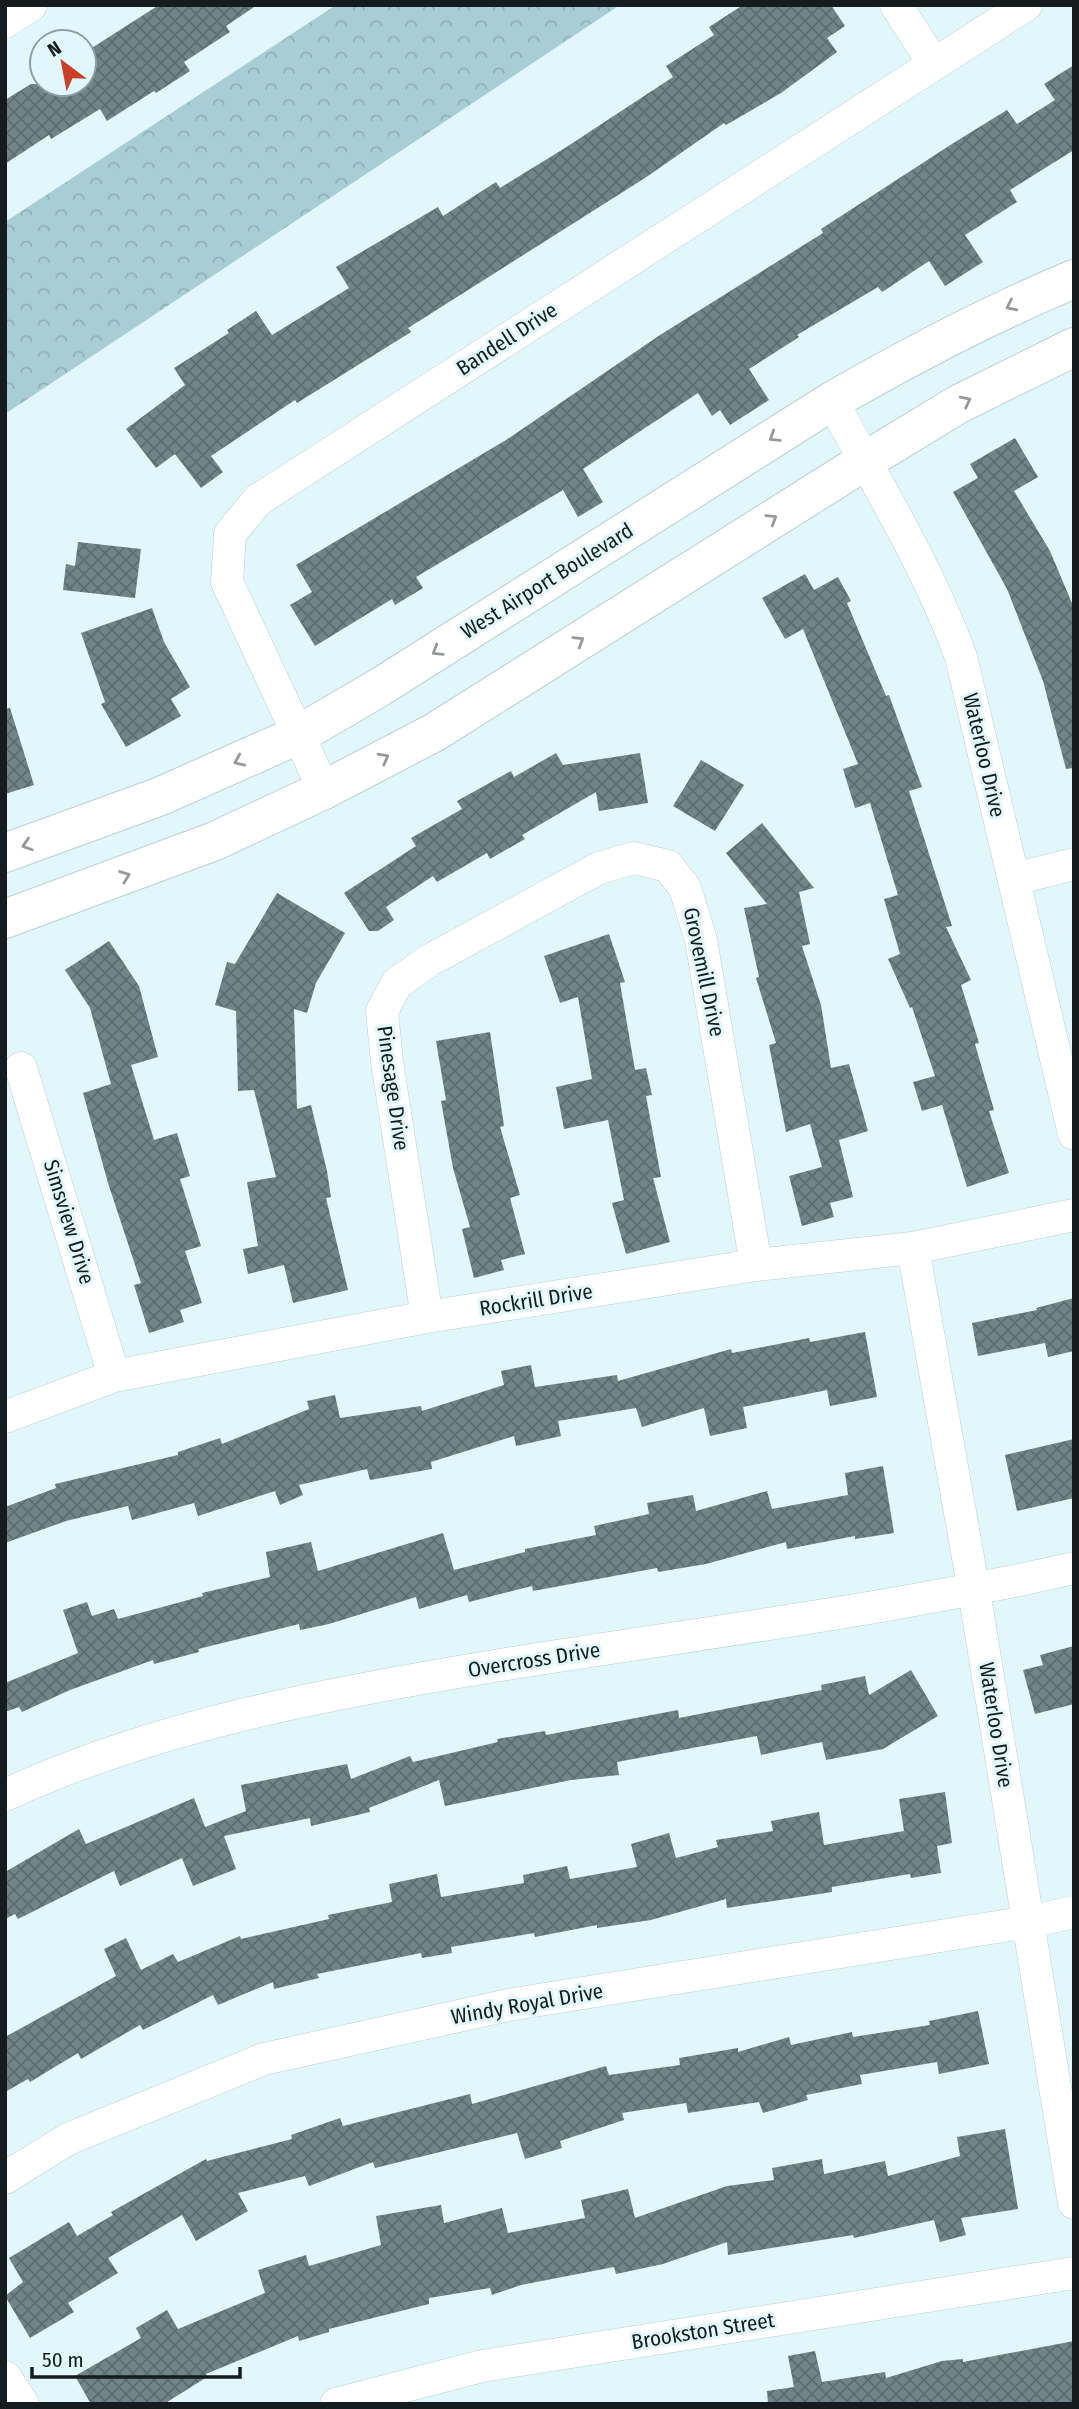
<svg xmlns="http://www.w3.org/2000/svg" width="1079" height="2409" font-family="'Fira Sans Condensed',sans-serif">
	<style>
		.forest { fill: url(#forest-crowns) }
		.building { fill: url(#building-cross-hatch) }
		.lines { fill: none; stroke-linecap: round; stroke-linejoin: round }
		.minor-casing { stroke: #bacfd4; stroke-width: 33 }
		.major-casing { stroke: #bacfd4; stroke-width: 40 }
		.minor { stroke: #fff; stroke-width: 32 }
		.major { stroke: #fff; stroke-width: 38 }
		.oneway { stroke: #959999 }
		.labels { text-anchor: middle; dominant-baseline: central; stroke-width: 6; stroke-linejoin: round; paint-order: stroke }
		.street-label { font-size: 21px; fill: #141c1d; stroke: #e1f7fc }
	</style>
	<defs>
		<pattern id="forest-crowns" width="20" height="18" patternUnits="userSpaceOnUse" patternTransform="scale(1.75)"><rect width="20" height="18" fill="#a9cdd5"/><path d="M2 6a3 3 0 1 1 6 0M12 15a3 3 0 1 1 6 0" fill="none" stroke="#91afb6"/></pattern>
		<pattern id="building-cross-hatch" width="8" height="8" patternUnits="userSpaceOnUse" patternTransform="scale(1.75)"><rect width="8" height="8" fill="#718589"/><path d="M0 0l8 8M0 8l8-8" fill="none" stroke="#5c6c6f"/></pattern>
	</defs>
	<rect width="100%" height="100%" fill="#e1f7fc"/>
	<path class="forest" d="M336,5h284l-615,409v-192z"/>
	<path class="building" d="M159,5h98l-31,21 4,6 -46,30 6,9 -34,22 -2,-2 -47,30 -7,-12 -49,30 -2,-4 -44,29v-64l26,-16h53v-31z
		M743,5h88l14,21 -18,12 10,14 -56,41 -55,32 -2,-2 -79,55 -237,150 3,4 -114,71 -2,-3 -84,56 12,16 -22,16 -26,-34 -19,14 -30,-39 59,-44 -11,-17 55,-35 -2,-3 29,-19 16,24 77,-47 -13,-21 102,-60 5,9 53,-34 4,6 65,-40 108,-71 -7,-11 48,-31 -5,-8z
		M1074,65v85l-64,40 7,12 -52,33 18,27 -38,24 -16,-25 -47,31 -4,-5 -81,48 2,2 -50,32 20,31 -39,25 -10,-15 -8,6 -14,-23 -115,76 20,33 -25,15 -15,-27 -147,87 7,11 -28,17 -3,-6 -77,47 -25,-41 22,-13 -16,-27 210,-125 154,-105 163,-102 -2,-4 134,-87 52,-32 10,14 38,-24 -11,-16z
		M1015,438l23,39 -24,14 36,60 24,57v160l-8,1 -23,-88 -36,-92 -54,-97 25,-14 -8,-14z
		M78,542l63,7 -6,49 -72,-8 3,-26 9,2z
		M805,574l9,16 24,-13 13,24 -4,2 39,93 3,-1 33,92 -13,4 43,135 -6,1 25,53 -10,5 18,58 -4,1 19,66 -5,1 20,62 -42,14 -25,-82 -20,6 -9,-29 22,-6 -23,-69 -2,1 -22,-49 12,-5 -16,-55 14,-4 -28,-92 -15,5 -12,-39 15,-5 -55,-135 -18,10 -23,-41z
		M152,608l12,34 26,45 -19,12 10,17 -55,31 -25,-43 4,-2 -24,-69z
		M10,708l24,77 -29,9v-85z
		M556,753l7,12 77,-12 8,50 -49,8 -3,-19 -74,43 3,4 -35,20 -3,-6 -50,29 -4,-6 -47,31 8,13 -16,11h-9l-25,-38 72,-47 -5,-8 51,-29 -5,-8 54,-30 3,6z
		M701,760l43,25 -29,46 -42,-25z
		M762,823l52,65 -15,4 11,52 -8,2 19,59 10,63 18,-4 19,67 -29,9 14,57 -23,6 4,14 -32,9 -13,-50 33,-9 -12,-43 -24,8 -17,-87 7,-2 -20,-65 3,-1 -15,-69 23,-4 -41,-51z
		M277,893l68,40 -29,50 -9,30 -13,-4 3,100 14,-4 16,66 4,26 -5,1 22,92 -55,13 -9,-38 -36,9 -5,-25 15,-3 -11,-64 29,-5 -22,-87 -16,1 -2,-80 -21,-6 12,-43 8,2z
		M609,934l16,48 -5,1 15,87 11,-2 6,27 -6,1 15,81 -8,1 17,64 -44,12 -14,-51 12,-3 -16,-80 -44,9 -8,-42 36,-8 -14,-82 -18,6 -16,-47z
		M109,941l30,45 19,71 -27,8 23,75 23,-7 13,43 -10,3 21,67 -16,5 17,52 -22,7 4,12 -35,11 -15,-48 7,-2 -33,-100 -25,-90 28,-9 -21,-76 -25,-38z
		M490,1032l14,94 -4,1 20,68 -10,3 15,56 -24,6 3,10 -30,8 -12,-49 8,-2 -17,-59 -12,-67 5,-1 -10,-59z
		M1074,1298v53l-26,6 -3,-14 -67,13 -6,-33 65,-13 -1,-2z
		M865,1332l12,65 -47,9 -3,-16 -84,17 4,21 -37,8 -6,-28 -62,19 -6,-19 -78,13 3,15 -45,10 -2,-10 -83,26 1,7 -62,11 -3,-11 -68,16 4,10 -23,10 -5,-14 -77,25 -4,-13 -62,17 -4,-14 -62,15 -61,22v-36l51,-19 -1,-4 123,-29v-3l42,-14 2,6 87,-35 -2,-8 28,-6 5,23 81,-12 1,5 82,-26 -3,-14 30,-6 4,22 82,-12 1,6 113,-32 1,4 77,-15 1,4z
		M1074,1439v59l-57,13 -12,-56z
		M883,1466l11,67 -39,6v-3l-68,13 -1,-7 -80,22 -48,8 -1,-4 -124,23 -1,-5 -63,16 -2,-7 -48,14 -3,-12 -87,27 -29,6 -1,-6 -101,25 1,3 -45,12 -1,-4 -83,30 -48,22 -3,-5 -14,5v-29l73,-30 -15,-43 24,-8 5,14 22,-7 4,10 85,-23 -1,-3 68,-16 -4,-25 45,-10 7,29 125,-38 11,37 71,-18v-3l71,-14 -2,-9 55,-12 -2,-11 46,-8 3,16 71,-20 5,18 76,-14 -3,-22z
		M1074,1646v58l-39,10 -12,-44 20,-5 -3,-10z
		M911,1670l27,46 -55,33 -57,11 -4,-18 -61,13 -4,-19 -140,26 2,13 -48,5 -126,26 -6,-26 -70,28 1,4 -59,14 -1,-8 -86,18 12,33 -43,17 -11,-28 -62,28 -6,-15 -96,48 -3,-5 -10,5v-47l74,-43 7,15 108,-46 11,29 41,-16 -5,-26 106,-21 4,15 59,-23 3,6 85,-20 -1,-3 48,-8 1,4 132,-25 1,8 143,-28 -1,-5 44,-9 4,19z
		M945,1792l7,51 -15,3 4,27 -30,5 -1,-4 -78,13v5l-105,16 -1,-9 -75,21 -54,8v-3l-62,12 -1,-4 -83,14 1,6 -30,5 -1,-5 -104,21 2,4 -45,11 -1,-7 -55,23 -5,-10 -70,35 -3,-5 -59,34 -3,-6 -48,29 -2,-3 -23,13v-55l111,-61 -12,-27 22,-11 15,32 32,-16 5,8 62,-26 1,3 88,-20 -1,-4 64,-13 -3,-18 48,-10 4,23 83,-14 -1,-8 44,-9 3,13 67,-12 -6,-23 38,-11 7,25 42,-11 -2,-7 57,-9 -2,-10 48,-9 5,33 80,-14 -5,-32z
		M978,2011l11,53 -50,10 -2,-12 -77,13 2,9 -56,11 2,5 -45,13 -4,-11 -71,11 -2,-10 -64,10 2,7 -64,21 2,7 -37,11 -8,-26 -142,35 -2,-6 -64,24 -4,-10 -67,17 10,18 -52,30 -14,-26 -74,43 10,15 -50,30 6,9 -44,26 -25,-42 18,-14 -14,-24 60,-36 8,14 36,-21 -2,-3 95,-53 1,2 85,-22 -1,-4 49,-17 3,8 127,-32 2,10 134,-38 3,9 71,-10 -1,-7 59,-10v4l51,-15 2,8 61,-13 1,5 77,-12 -1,-4z
		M1005,2129l13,80 -57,9 5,17 -26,7 -6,-22 -80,18 -1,-3 -125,20 -1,-13 -64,22 -47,10 -2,-7 -93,18 -29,10 -2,-7 -61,10v6l-100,25v3l-30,9 -1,-5 -92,38 1,3 -43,27h-73l-16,-28 66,-38 -5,-10 31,-18 11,19 87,-36 -7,-23 48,-15 3,11 72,-21 -5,-29 65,-11 3,18 58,-15 6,25 77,-15 -4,-18 47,-11 7,29 92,-32 47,-6 -2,-12 50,-9 2,15 61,-13 3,15 72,-20 -3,-19z
		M1074,2341v63h-306l-1,-13 27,-4 -6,-31 27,-5 7,31 63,-10 1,6 56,-17 21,-2v3z"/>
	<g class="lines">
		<defs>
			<path id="minor" d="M896,5l38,59
				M5,22l26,-17
				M832,401c45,83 96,166 129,256l113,477
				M324,790l-97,-208 3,-48 28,-34 768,-495
				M1014,879l60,-15
				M21,1068l93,308
				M913,1248l61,343 100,612
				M427,1317l-40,-255 -5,-51 15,-28 33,-23 169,-92 35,-10 34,8 17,22 16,52 55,325
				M5,1417l109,-41 313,-59 329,-52 157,-17 161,-33
				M5,1795c152,-70 320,-101 483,-128 195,-32 393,-55 586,-99
				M5,2178l63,-39 196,-80 244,-54 520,-83 46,-10
				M5,2377l18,27
				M336,2404l146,-38 592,-93"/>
			<path id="major" d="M5,853l156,-57 137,-61 82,-48 452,-286c78,-45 158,-87 242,-122
				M5,919l210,-78 109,-51 111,-58 430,-271 92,-56 117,-58"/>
		</defs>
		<use href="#minor" class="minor-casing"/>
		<use href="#major" class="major-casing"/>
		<use href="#minor" class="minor"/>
		<use href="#major" class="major"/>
	</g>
	<defs><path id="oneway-chevron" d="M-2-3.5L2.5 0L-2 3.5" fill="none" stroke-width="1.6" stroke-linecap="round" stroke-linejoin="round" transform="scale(1.75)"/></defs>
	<g class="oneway">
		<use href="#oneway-chevron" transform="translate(1011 306) rotate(154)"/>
		<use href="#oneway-chevron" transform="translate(966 401) rotate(-27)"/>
		<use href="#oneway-chevron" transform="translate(774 437) rotate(148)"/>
		<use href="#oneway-chevron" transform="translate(772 519) rotate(-32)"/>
		<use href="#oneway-chevron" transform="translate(579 641) rotate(-32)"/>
		<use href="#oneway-chevron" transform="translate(437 651) rotate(148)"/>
		<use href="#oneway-chevron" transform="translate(384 758) rotate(-28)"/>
		<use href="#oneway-chevron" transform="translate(239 761) rotate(156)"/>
		<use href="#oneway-chevron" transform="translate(27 845) rotate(162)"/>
		<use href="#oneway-chevron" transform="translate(125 876) rotate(-21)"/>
	</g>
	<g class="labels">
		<g class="street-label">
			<text transform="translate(507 339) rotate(-33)">Bandell Drive</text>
			<text transform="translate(547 581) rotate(-32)">West Airport Boulevard</text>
			<text transform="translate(984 755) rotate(77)">Waterloo Drive</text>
			<text transform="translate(704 972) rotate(78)">Grovemill Drive</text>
			<text transform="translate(393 1088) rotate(82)">Pinesage Drive</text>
			<text transform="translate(69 1222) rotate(73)">Simsview Drive</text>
			<text transform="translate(536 1300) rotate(-9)">Rockrill Drive</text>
			<text transform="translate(534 1660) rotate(-9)">Overcross Drive</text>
			<text transform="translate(996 1725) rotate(81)">Waterloo Drive</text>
			<text transform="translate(527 2004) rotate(-10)">Windy Royal Drive</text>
			<text transform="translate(703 2331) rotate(-9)">Brookston Street</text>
		</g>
	</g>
	<rect width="1079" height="2409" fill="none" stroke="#141c1d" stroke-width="14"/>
	<g transform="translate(63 63) rotate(328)"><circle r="33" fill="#e1f7fc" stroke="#8f9fa3" stroke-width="2"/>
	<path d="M0-5L12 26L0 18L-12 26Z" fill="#ca3f26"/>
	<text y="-10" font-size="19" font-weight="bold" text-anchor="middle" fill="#141c1d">N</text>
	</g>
	<path d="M32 2367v10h208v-10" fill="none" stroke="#141c1d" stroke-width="3.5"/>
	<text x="42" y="2367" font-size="21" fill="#141c1d" stroke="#e1f7fc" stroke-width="5" paint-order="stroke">50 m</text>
</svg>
